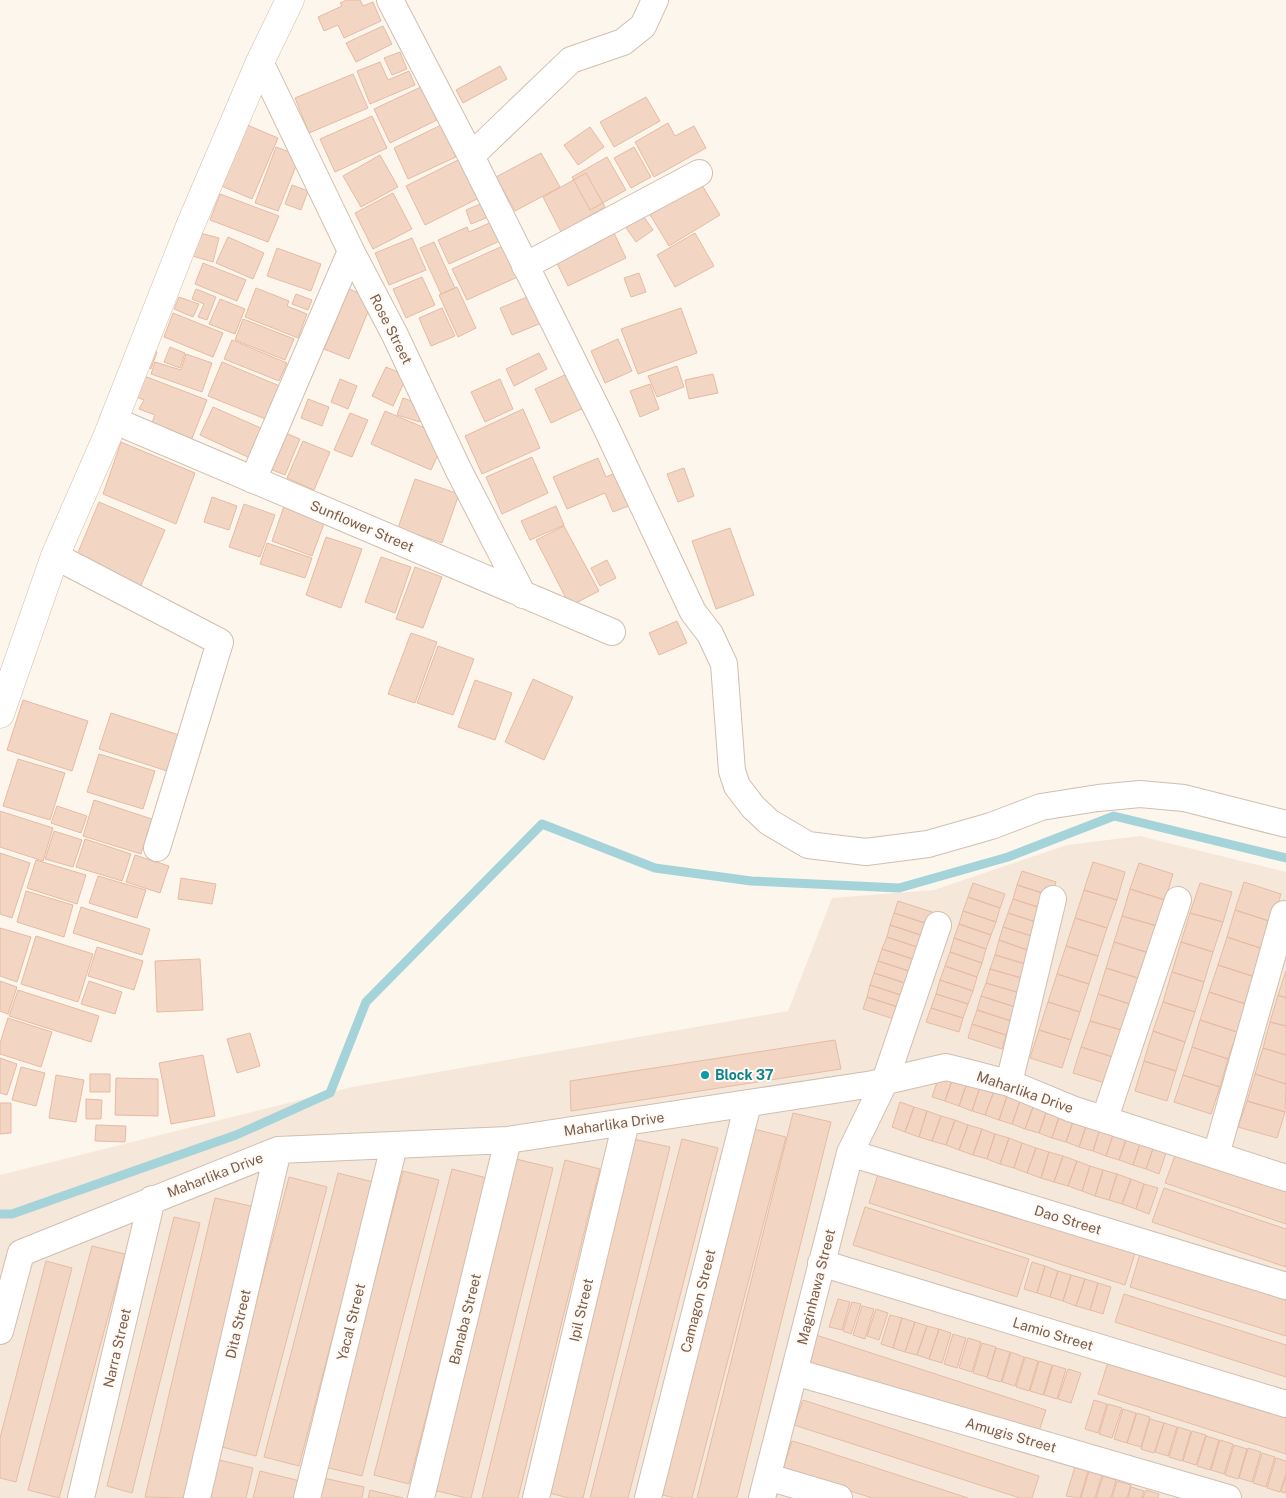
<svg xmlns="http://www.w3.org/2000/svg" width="1286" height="1498" font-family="'Public Sans',sans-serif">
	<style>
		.residential { fill: #f5e8da }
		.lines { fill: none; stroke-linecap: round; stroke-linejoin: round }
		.stream { stroke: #a5d3da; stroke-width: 9 }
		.building { fill: #f3d5c3; stroke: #e6bba3 }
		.minor-casing { stroke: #d1beb0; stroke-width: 28 }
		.tertiary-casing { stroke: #d1beb0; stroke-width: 29 }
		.minor { stroke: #fff; stroke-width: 26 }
		.tertiary { stroke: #fff; stroke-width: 28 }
		.culture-dot { fill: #0f9aa8; stroke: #fffaf3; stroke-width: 2 }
		.labels { text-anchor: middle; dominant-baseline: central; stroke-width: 4; stroke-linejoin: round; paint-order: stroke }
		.street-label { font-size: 14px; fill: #7a5c4d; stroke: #fffaf3 }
		.culture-label { font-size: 14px; font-weight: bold; fill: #0d838f; stroke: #fffaf3; text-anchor: start }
	</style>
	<rect width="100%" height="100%" fill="#fdf6ec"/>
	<path class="residential" d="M1140,836l146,36v626h-1286v-323l352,-88 436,-76 44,-113 102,-8 133,-45z"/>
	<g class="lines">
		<path class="stream" d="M0,1214h12l224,-79 94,-42 36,-91 176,-178 113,44 96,13 148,7 109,-31 106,-41 172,42"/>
	</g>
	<path class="building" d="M347,0h13l3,6 10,-4 8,19 -37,17 -6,-13 -14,6 -6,-14 24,-11 -2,-3z
		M383,26l9,18 -36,18 -10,-19z
		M400,52l7,17 -15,6 -8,-17z
		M380,62l8,18 21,-9 6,14 -45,19 -13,-33z
		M500,66l7,13 -44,24 -7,-13z
		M353,74l15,34 -59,25 -14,-35z
		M421,87l16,33 -47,23 -16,-34z
		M646,97l14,24 -46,26 -14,-25z
		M372,116l15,32 -52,24 -15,-33z
		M668,123l7,13 19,-10 12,22 -52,29 -19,-35z
		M245,124l33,14 -26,61 -33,-14z
		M441,125l15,32 -48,22 -14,-31z
		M590,127l14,20 -26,18 -14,-20z
		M276,147l24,9 -22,55 -23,-8z
		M634,147l17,30 -20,11 -17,-30z
		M541,153l19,34 -45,24 -19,-34z
		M380,155l18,32 -37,20 -18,-31z
		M607,157l19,33 -36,20 -18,-33z
		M462,158l19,39 -56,28 -19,-39z
		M586,173l19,34 -44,25 -18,-35z
		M697,177l23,38 -51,31 -23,-38z
		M292,185l16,6 -7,19 -16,-6z
		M393,193l19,36 -39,20 -18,-36z
		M220,194l59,22 -11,26 -58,-22z
		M485,202l6,14 -20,8 -5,-14z
		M637,207l16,23 -17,12 -16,-23z
		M494,221l8,19 -53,24 -11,-24 29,-13 2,5z
		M611,227l15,31 -58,28 -15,-31z
		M196,232l23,6 -6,24 -24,-7z
		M695,233l19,33 -39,21 -18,-32z
		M228,237l36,16 -11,26 -37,-16z
		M412,238l14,32 -37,15 -14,-32z
		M434,242l21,46 -14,6 -21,-46z
		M507,244l15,31 -55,25 -15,-31z
		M277,248l44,16 -10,27 -44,-15z
		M203,263l43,17 -9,21 -42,-17z
		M639,273l7,19 -15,5 -7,-19z
		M422,277l13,28 -29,13 -13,-29z
		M457,287l19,41 -18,9 -19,-42z
		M256,288l33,13 -2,5 20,8 -9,24 -53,-21z
		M196,289l20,8 -9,23 -9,-3 6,-13 -12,-5z
		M349,289l24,10 -24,60 -25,-10z
		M296,294l16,6 -4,10 -16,-6z
		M532,295l12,27 -32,13 -12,-27z
		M179,297l20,7 -6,13 -19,-8z
		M220,299l25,10 -10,25 -26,-10z
		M442,308l13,28 -24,10 -12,-28z
		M681,308l16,45 -59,21 -17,-45z
		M173,313l50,20 -10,24 -49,-20z
		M243,319l51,20 -9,21 -50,-20z
		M618,339l14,32 -27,12 -14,-32z
		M232,340l55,23 -8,18 -55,-22z
		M170,347l15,6 -5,15 -16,-6z
		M147,349l10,3 -6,17 -10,-4z
		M539,353l8,16 -33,17 -8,-17z
		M186,354l26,9 -10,29 -51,-18 4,-12 26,8z
		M222,362l65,27 -14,33 -65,-26z
		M677,366l7,21 -27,10 -9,-21z
		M386,367l21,9 -14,30 -21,-10z
		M571,372l17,34 -37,17 -16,-34z
		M139,374l68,26 -16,41 -40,-16 4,-10 -16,-6 5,-9 -13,-5z
		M713,374l5,19 -29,6 -4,-19z
		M340,379l17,7 -9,23 -17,-7z
		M500,379l13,30 -28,13 -14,-30z
		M650,384l9,25 -19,8 -10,-26z
		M403,398l23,8 -6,16 -23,-7z
		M308,399l21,8 -7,19 -21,-8z
		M213,407l50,22 -13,29 -50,-23z
		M523,409l17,39 -58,26 -17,-38z
		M385,411l61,26 -15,33 -60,-26z
		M350,413l18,7 -16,37 -18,-7z
		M281,431l19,8 -15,36 -20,-8z
		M303,441l27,11 -16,38 -27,-12z
		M121,442l74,31 -19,51 -73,-30z
		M532,457l16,36 -46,21 -16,-37z
		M598,458l8,19 13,-6 15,33 -21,8 -8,-19 -38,16 -14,-32z
		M684,468l10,28 -16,6 -11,-28z
		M415,479l44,15 -17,49 -44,-15z
		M212,497l25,9 -8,24 -25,-8z
		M99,502l66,28 -26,60 -65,-28z
		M244,504l31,11 -15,42 -31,-10z
		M284,506l41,15 -13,35 -40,-15z
		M556,506l8,19 -34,15 -9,-19z
		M564,526l35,65 -29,15 -34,-66z
		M730,528l24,67 -38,14 -24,-68z
		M326,537l36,12 -21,59 -35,-13z
		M267,543l45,15 -7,20 -45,-14z
		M381,557l30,10 -16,46 -30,-11z
		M607,560l9,18 -16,8 -9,-18z
		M415,567l27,10 -19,51 -27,-9z
		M677,621l10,22 -28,12 -10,-22z
		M411,633l26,9 -22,61 -27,-9z
		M438,646l36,13 -21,56 -36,-12z
		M533,679l40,18 -29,63 -39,-18z
		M475,680l37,13 -17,47 -37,-13z
		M23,700l65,21 -16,50 -65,-21z
		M111,713l68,22 -12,36 -68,-22z
		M99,754l56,17 -12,38 -56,-17z
		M18,759l47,14 -15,47 -47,-14z
		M94,800l58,19 -11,35 -58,-18z
		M57,806l30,10 -6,17 -30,-10z
		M0,811l53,17 -10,33 -43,-14z
		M54,831l28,9 -9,27 -28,-8z
		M85,839l46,15 -9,27 -46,-14z
		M0,853l30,10 -18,55 -12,-4z
		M135,855l34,11 -9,27 -34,-11z
		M36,860l50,15 -9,29 -50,-16z
		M1093,862l32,10 -8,28 -33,-10z
		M1139,863l34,11 -8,26 -35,-11z
		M1022,871l34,11 -4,14 -35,-11z
		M98,876l48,14 -9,28 -48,-15z
		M181,878l35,6 -4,20 -34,-5z
		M1244,882l37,12 -9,28 -37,-12z
		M973,883l32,11 -5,14 -32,-11z
		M1200,883l32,9 -9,30 -33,-9z
		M1017,885l35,11 -5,14 -34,-11z
		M1130,889l35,11 -8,26 -35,-10z
		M1084,890l33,10 -10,28 -32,-10z
		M26,891l47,14 -9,32 -47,-15z
		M968,897l32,11 -4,14 -33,-11z
		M1013,899l34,11 -5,14 -34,-11z
		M898,901l37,12 -4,12 -37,-12z
		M81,907l69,22 -8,26 -69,-22z
		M1235,910l37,12 -9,27 -36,-12z
		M963,911l33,11 -5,13 -32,-11z
		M894,913l37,12 -4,12 -37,-12z
		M1008,913l34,11 -4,14 -35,-11z
		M1190,913l33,9 -10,30 -32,-10z
		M1122,916l35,10 -8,27 -35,-11z
		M1075,918l32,10 -9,28 -32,-10z
		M959,924l32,11 -5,14 -32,-11z
		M890,925l37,12 -4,12 -36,-12z
		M1003,927l35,11 -5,14 -34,-12z
		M0,928l31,9 -14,45 -17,-6z
		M36,936l57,18 -15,48 -57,-18z
		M887,937l36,12 -4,12 -37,-12z
		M1227,937l36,12 -8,28 -37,-12z
		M954,938l32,11 -4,14 -32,-11z
		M999,940l34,12 -4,13 -34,-10z
		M1114,942l35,11 -8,26 -35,-11z
		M1181,942l32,10 -9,30 -32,-10z
		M1066,946l32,10 -9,28 -32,-10z
		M97,947l46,14 -9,29 -46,-14z
		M882,949l37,12 -4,12 -37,-12z
		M950,952l32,11 -5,14 -32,-11z
		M995,955l34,10 -4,14 -35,-10z
		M200,959l3,51 -46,2 -2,-51z
		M878,961l37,12 -4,12 -37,-12z
		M1218,965l37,12 -9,27 -37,-12z
		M945,966l32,11 -4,14 -33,-11z
		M1106,968l35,11 -8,26 -35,-11z
		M990,969l35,10 -5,14 -34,-10z
		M1286,971v27l-8,-3z
		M1172,972l32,10 -9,30 -32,-10z
		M874,973l37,12 -4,12 -37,-12z
		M1057,974l32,10 -9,28 -32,-10z
		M940,980l33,11 -5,13 -32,-10z
		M0,981l17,6 -9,27 -8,-3z
		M89,981l33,11 -7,22 -34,-10z
		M986,983l34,10 -5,14 -34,-11z
		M870,985l37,12 -3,12 -37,-12z
		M18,990l81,26 -8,26 -82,-26z
		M1209,992l37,12 -9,28 -37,-12z
		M936,994l32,10 -5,14 -32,-10z
		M1098,994l35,11 -8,26 -35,-10z
		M1278,995l8,3v28l-16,-4z
		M981,996l34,11 -4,14 -34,-11z
		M867,997l37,12 -4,12 -37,-12z
		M1048,1002l32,10 -9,28 -32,-10z
		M1163,1002l32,10 -10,30 -32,-11z
		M931,1008l32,10 -4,14 -33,-10z
		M977,1010l34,11 -5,14 -34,-11z
		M8,1018l44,14 -11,35 -41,-13v-11z
		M1200,1020l37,12 -9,27 -36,-12z
		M1090,1021l35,10 -9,27 -35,-11z
		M1270,1022l16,4v29l-23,-7z
		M972,1024l34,11 -4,14 -34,-11z
		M1039,1030l32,10 -9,28 -32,-10z
		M1153,1031l32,11 -9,29 -32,-10z
		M250,1033l10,33 -23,7 -10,-34z
		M835,1040l6,29 -270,42 -1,-30z
		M1081,1047l35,11 -8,26 -35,-11z
		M1192,1047l36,12 -8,28 -37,-12z
		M1263,1048l23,7v29l-31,-10z
		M203,1055l12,61 -44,8 -12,-61z
		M0,1058l17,6 -10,31 -7,-2z
		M1144,1061l32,10 -9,30 -32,-10z
		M21,1067l24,6 -9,33 -24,-6z
		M942,1068l13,4 -10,29 -13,-4z
		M955,1072l14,5 -10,29 -14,-5z
		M90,1074h20v18h-20z
		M1255,1074l31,10 -1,28 -38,-11z
		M56,1075l28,5 -8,42 -27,-4z
		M1183,1075l37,12 -9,27 -37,-12z
		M969,1077l13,4 -10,30 -13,-5z
		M116,1078l42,1v37l-43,-1z
		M982,1081l14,5 -11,29 -13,-4z
		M996,1086l13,4 -10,30 -14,-5z
		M1009,1090l13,5 -10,29 -13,-4z
		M1022,1095l14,4 -11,30 -13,-5z
		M86,1099l16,1 -1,19h-15z
		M1036,1099l13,5 -10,29 -14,-4z
		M1247,1101l38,11 -8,26 -39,-11z
		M900,1102l14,5 -9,25 -13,-5z
		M0,1103h11v30l-11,1z
		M1049,1104l13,4 -10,30 -13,-5z
		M914,1107l13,4 -8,26 -14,-5z
		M1062,1108l14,5 -10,29 -14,-4z
		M927,1111l14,5 -9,25 -13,-4z
		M793,1113l38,9 -94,376h-40z
		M1076,1113l13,5 -10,29 -13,-5z
		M941,1116l14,4 -9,25 -14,-4z
		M1089,1118l13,4 -9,29 -14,-4z
		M955,1120l13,5 -9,25 -13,-5z
		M1102,1122l14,4 -10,30 -13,-5z
		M96,1125l30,1 -1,16 -30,-1z
		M968,1125l14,4 -9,26 -14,-5z
		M1116,1126l13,5 -10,29 -13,-4z
		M746,1127l40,10 -94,361h-18l-23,-6z
		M982,1129l13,5 -8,25 -14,-4z
		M1129,1131l14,4 -10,30 -14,-5z
		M995,1134l14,4 -9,26 -13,-5z
		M1143,1135l13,5 -10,29 -13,-4z
		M1009,1138l13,5 -8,25 -14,-4z
		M633,1139l37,8 -87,351h-14l-24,-6z
		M682,1139l36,9 -90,350h-38z
		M1156,1140l13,4 -10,30 -13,-5z
		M1022,1143l14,5 -9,25 -13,-5z
		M1036,1148l13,4 -8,26 -14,-5z
		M1177,1150l109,37v37l-121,-41z
		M1049,1152l14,4 -9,26 -13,-4z
		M1063,1156l14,5 -9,25 -14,-4z
		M516,1159l37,9 -82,330h-5l-33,-8z
		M565,1160l35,9 -82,329h-36z
		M1077,1161l13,5 -8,25 -14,-5z
		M1090,1166l13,4 -8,26 -13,-5z
		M880,1168l256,82 -11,35 -256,-82z
		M452,1169l35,9 -78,306 -35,-9z
		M1103,1170l14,4 -8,26 -14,-4z
		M403,1171l36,9 -77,296 -37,-9z
		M338,1173l35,9 -74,284 -35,-9z
		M1117,1174l14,5 -9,25 -13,-4z
		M289,1177l38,10 -71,269 -38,-10z
		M1131,1179l13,5 -8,25 -14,-5z
		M1144,1184l14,4 -9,26 -13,-5z
		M1164,1188l122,41v38l-134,-45z
		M215,1198l40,9 -68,291 -42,-1z
		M865,1207l164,52 -12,38 -164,-52z
		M174,1217l26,6 -68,270 -25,-7z
		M92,1246l33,8 -66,244 -31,-8z
		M1140,1254l146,46v36l-156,-49z
		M46,1261l26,7 -56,214 -16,-4v-40z
		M1032,1262l13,4 -8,27 -13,-4z
		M1045,1266l13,5 -8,26 -13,-4z
		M1058,1271l13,4 -8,26 -13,-4z
		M1071,1275l14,4 -9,27 -13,-5z
		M1085,1279l13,4 -8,27 -14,-4z
		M1098,1283l13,4 -8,27 -13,-4z
		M1124,1294l162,51v32l-171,-55z
		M838,1299l12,3 -8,28 -13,-3z
		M852,1302l9,2 -10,30 -8,-3z
		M862,1306l12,3 -9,30 -12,-4z
		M876,1309l12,4 -9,27 -12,-4z
		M890,1315l12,3 -9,30 -12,-4z
		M902,1318l13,4 -10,30 -12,-4z
		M915,1322l12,4 -10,29 -12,-3z
		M927,1326l12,3 -10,30 -12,-4z
		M939,1329l12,4 -9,30 -13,-4z
		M813,1334l233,76 -10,30 -233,-76z
		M953,1334l13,4 -9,30 -13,-4z
		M968,1338l13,4 -9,30 -13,-4z
		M982,1343l14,4 -9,30 -14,-4z
		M996,1348l14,4 -9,30 -14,-4z
		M1011,1352l13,5 -9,29 -13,-4z
		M1025,1357l13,4 -9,30 -13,-4z
		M1109,1359l177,57v38l-188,-60z
		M1039,1361l13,4 -9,30 -13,-4z
		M1053,1365l13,4 -9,30 -13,-4z
		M1068,1369l13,4 -10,30 -13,-4z
		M803,1400l236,76 -7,22h-12l-226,-73z
		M1094,1400l13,4 -9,29 -13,-4z
		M1108,1404l14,4 -10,30 -13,-4z
		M1123,1409l13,4 -9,30 -13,-4z
		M1137,1413l13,4 -9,30 -14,-4z
		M1150,1419l14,4 -10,30 -13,-4z
		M1164,1423l13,4 -9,29 -13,-4z
		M1178,1427l13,4 -9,30 -13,-4z
		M1192,1431l14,4 -10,30 -13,-4z
		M1206,1436l13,4 -9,30 -13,-4z
		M1220,1440l13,4 -9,30 -13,-4z
		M792,1441l14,4 162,53h-96l-89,-29z
		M1234,1445l13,4 -9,30 -13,-4z
		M1248,1448l13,4 -9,30 -13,-4z
		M1262,1453l13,4 -9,30 -13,-4z
		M1276,1458l10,3v12l-6,19 -13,-4z
		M215,1459l38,9 -7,30h-40z
		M1075,1467l13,4 -8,27 -14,-2z
		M260,1471l40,10 -5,17h-42z
		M1089,1471l13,4 -7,23h-14z
		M1103,1476l13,4 -5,18h-15z
		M1286,1476v17l-5,-1z
		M319,1477l45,10 -2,11h-48z
		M1117,1481l14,4 -4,13h-15z
		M1131,1487l13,4 -2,7h-14z
		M370,1490l33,8h-35z
		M1146,1490l13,4 -1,4h-15z"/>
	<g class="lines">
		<defs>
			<path id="minor" d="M390,0l81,156 134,269 88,187 17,22 14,30 8,107 5,15 16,21 16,15 39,23 58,7 62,-8 63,-18 50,-19 57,-9 42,-4 44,4 102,26
				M260,62l91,189 44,84 63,134 65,126
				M471,156l100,-96 52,-18 20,-16 12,-26
				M525,266l174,-93
				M113,420l499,212
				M253,480l98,-229
				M55,556l165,86 -63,206
				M1009,1083l44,-184
				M1105,1118l73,-218
				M850,1153l436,133
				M1216,1155l68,-241
				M821,1263l465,141
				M0,1331l21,-78 257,-103 230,-10 365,-56 73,-17 63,16 63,26 214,69
				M795,1372l433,126
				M768,1477l71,21
				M81,1498l71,-299
				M197,1498l81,-348
				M307,1498l87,-352
				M421,1498l87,-358
				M536,1498l90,-376
				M648,1498l100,-394
				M762,1498l88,-345 35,-72 53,-156"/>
			<path id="tertiary" d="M0,714l55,-158 52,-119 83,-211 70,-164 30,-62"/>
		</defs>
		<use href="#minor" class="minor-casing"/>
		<use href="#tertiary" class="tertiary-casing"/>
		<use href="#minor" class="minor"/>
		<use href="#tertiary" class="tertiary"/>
	</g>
	<circle class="culture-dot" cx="705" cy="1075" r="5"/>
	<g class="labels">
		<g class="street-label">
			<text transform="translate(391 329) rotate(63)">Rose Street</text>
			<text transform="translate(362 526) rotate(23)">Sunflower Street</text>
			<text transform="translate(1025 1092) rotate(19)">Maharlika Drive</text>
			<text transform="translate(614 1124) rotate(-8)">Maharlika Drive</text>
			<text transform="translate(215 1175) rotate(-21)">Maharlika Drive</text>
			<text transform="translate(1068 1220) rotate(17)">Dao Street</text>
			<text transform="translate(816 1287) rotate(-76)">Maginhawa Street</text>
			<text transform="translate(698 1301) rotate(-76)">Camagon Street</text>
			<text transform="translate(581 1310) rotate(-77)">Ipil Street</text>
			<text transform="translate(465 1319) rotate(-76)">Banaba Street</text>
			<text transform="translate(351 1322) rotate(-76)">Yacal Street</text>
			<text transform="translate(238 1324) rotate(-77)">Dita Street</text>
			<text transform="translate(1053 1334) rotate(17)">Lamio Street</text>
			<text transform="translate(117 1348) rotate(-77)">Narra Street</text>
			<text transform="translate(1011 1435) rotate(16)">Amugis Street</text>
		</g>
		<g class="culture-label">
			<text x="715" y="1075">Block 37</text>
		</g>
	</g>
</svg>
